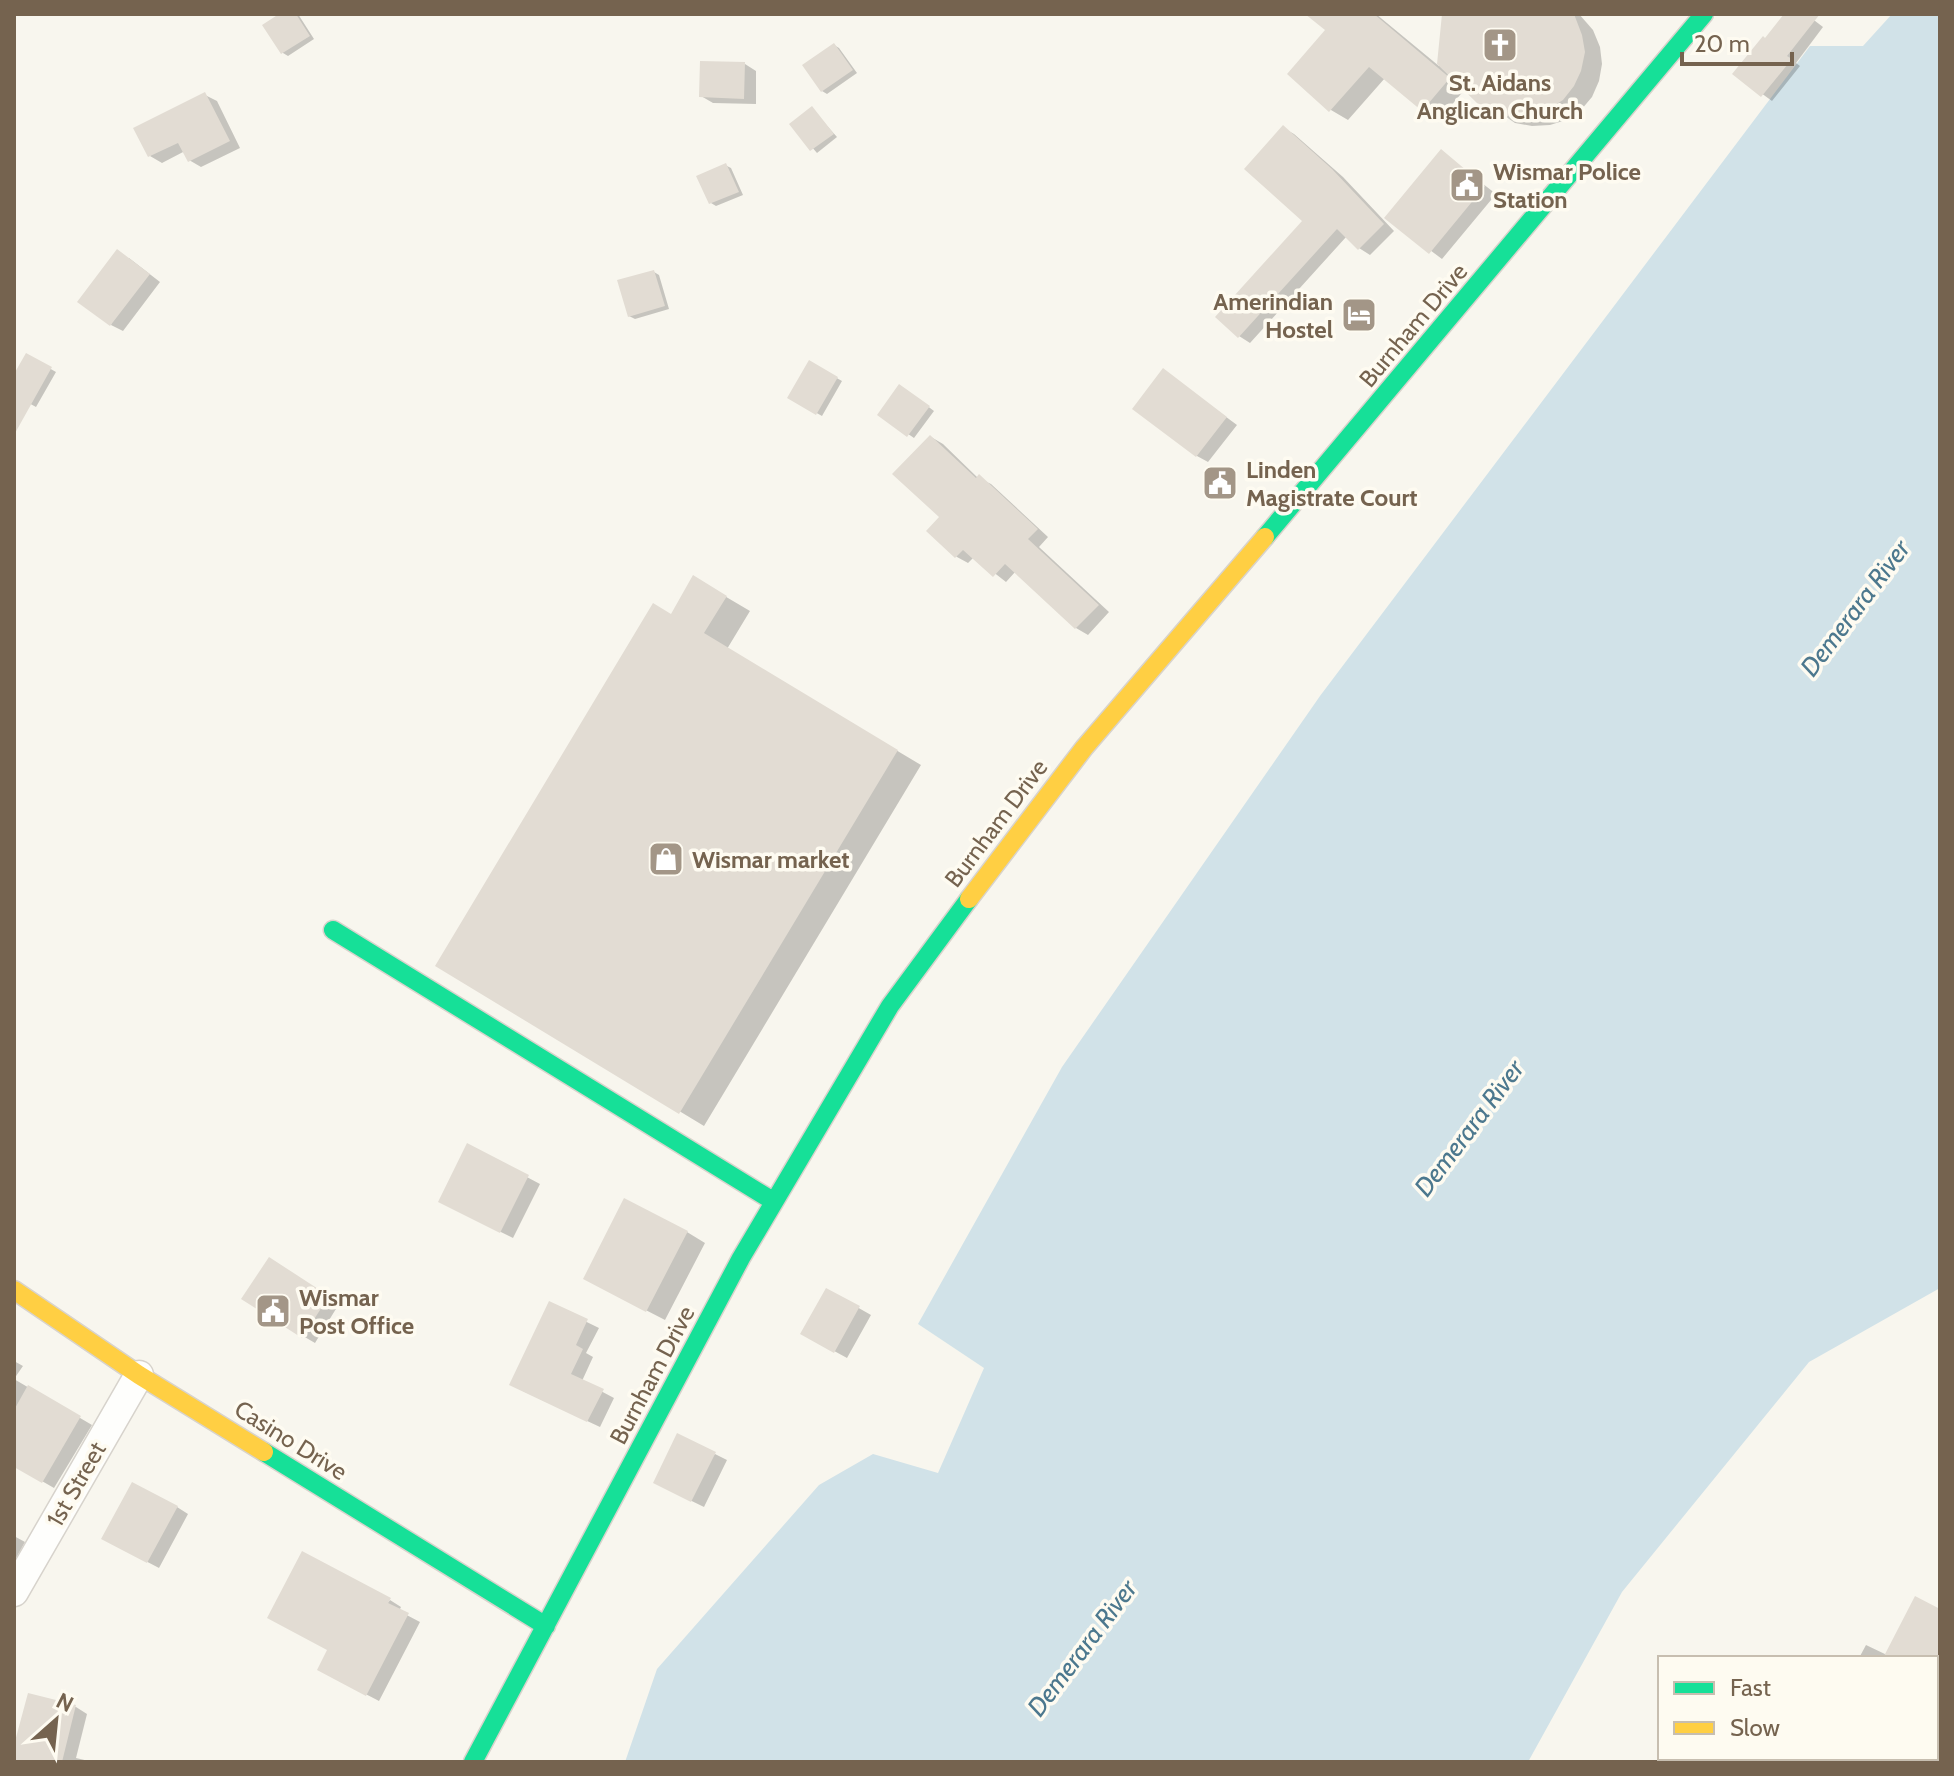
<svg xmlns="http://www.w3.org/2000/svg" width="1954" height="1776" font-family="Cabin,sans-serif">
	<style>
		.water { fill: #d1e2e8 }
		.shadow { fill: #0003 }
		.building { fill: #e2dcd3 }
		.lines { fill: none; stroke-linecap: round; stroke-linejoin: round }
		.street-casing { stroke: #d7d3cc; stroke-width: 31 }
		.fast-casing { stroke: #d8d3cc; stroke-width: 21 }
		.slow-casing { stroke: #d8d3cc; stroke-width: 21 }
		.street { stroke: #fefefc; stroke-width: 28 }
		.fast { stroke: #16e098; stroke-width: 18 }
		.slow { stroke: #ffcf43; stroke-width: 18 }
		.labels { text-anchor: middle; dominant-baseline: central; stroke-width: 7; stroke-linejoin: round; paint-order: stroke }
		.poi-label { font-size: 24px; font-weight: bold; fill: #75634f; stroke: #fefbf1; text-anchor: start }
		.street-label { font-size: 24px; fill: #75634f; stroke: #fefbf1 }
		.water-label { font-size: 26px; font-style: italic; fill: #4c788e; stroke: #fefbf1 }
	</style>
	<rect width="100%" height="100%" fill="#f8f6ee"/>
	<path class="water" d="M1892,14h48v1274l-131,74 -187,230 -94,170h-903l32,-93 162,-184 54,-31 65,19 46,-105 -66,-44 144,-257 258,-371 490,-650h53z"/>
	<path class="shadow" d="M283,14h15l16,25 -26,17 -5,-3z
		M1309,14h67l63,52 5,-52h135l14,16 7,17 2,17 -3,17 -7,16 -11,13 -15,10 -16,5 -18,1 -17,-3 -50,-34 -25,30 -17,-10 -38,-31 -37,42 -17,-10 -3,-80z
		M1787,14h19l17,13 -27,36 4,3 -28,35 -37,-27z
		M834,45l5,3 18,25 -30,21 -5,-3z
		M745,64l11,7v33l-43,-1 -12,-7z
		M205,95l12,6 23,47 -39,19 -12,-7 -4,-9 -23,12 -12,-7z
		M812,109l25,28 -20,16 -25,-29z
		M1283,128l11,6 49,43 51,54 -24,24 -11,-7 -12,-12 -97,107 -11,-7 66,-115z
		M1442,152l54,42 -54,65 -55,-41z
		M725,165l6,3 12,27 -27,11 -5,-3z
		M129,258l31,24 -37,49 -12,-6z
		M654,272l5,3 10,34 -34,10 -6,-3z
		M26,355l30,17 -20,35 -22,-12v-17z
		M810,363l32,18 -20,35 -32,-18z
		M1164,371l73,54 -29,37 -11,-6z
		M905,389l29,22 -20,27 -35,-24z
		M931,437l12,7 35,34 13,6 57,53 -9,10 70,65 -21,23 -12,-7 -60,-57 -10,11 -32,-25 -6,6 -11,-6 -28,-26 13,-14z
		M694,578l56,33 -23,38 194,116 -217,361 -266,-161 234,-349z
		M468,1146l72,38 -27,54 -61,-30z
		M687,1232l18,11 -40,77 -62,-32z
		M281,1267l58,37 -24,39 -12,-7z
		M827,1290l44,25 -24,43 -44,-24z
		M550,1304l49,24 -13,25 7,4 -11,24 32,17 -14,29 -77,-36z
		M14,1361l9,5 -9,13 78,46 -38,63 -40,-23z
		M715,1454l12,6 -23,47 -37,-18z
		M177,1507l11,7 -29,54 -44,-23z
		M14,1536l11,6 -11,20z
		M390,1600l11,7 -2,4 21,11 -41,79 -48,-25z
		M1940,1611v134l-4,-3v-84h-77l7,-13 21,10z
		M30,1695l46,12 11,7 -11,44 17,4h-79z
		M1940,1748v14h-7l3,-4z"/>
	<path class="building" d="M279,14h17l14,22 -29,18 -19,-29z
		M1305,14h69l76,64 -28,33 -53,-44 -40,45 -42,-38 38,-44z
		M1442,14h132l8,21 3,17 -4,19 -7,15 -11,14 -16,10 -17,6 -17,1 -18,-3 -16,-9 -42,-41z
		M1784,14h36l-33,42 5,3 -31,38 -29,-23 31,-38 2,2z
		M834,43l19,27 -32,22 -19,-27z
		M700,61l45,1 -1,37 -45,-2z
		M205,92l25,49 -42,21 -10,-19 -30,14 -15,-29z
		M812,106l22,28 -24,17 -21,-27z
		M1283,125l49,44 52,55 -26,26 -21,-21 -99,109 -23,-21 87,-96 -58,-52z
		M1441,149l44,37 -56,68 -45,-36z
		M726,163l13,29 -30,12 -13,-28z
		M117,249l33,25 -40,52 -33,-24z
		M654,270l11,36 -37,11 -11,-37z
		M26,353l26,14 -38,68v-61z
		M809,360l29,17 -22,38 -29,-17z
		M1163,368l64,49 -31,40 -64,-48z
		M899,384l31,22 -23,31 -30,-22z
		M930,435l46,43 3,-4 59,55 -10,10 71,66 -24,24 -70,-65 -12,13 -30,-27 -8,8 -29,-27 13,-14 -47,-43z
		M693,575l34,21 -23,37 194,117 -219,364 -244,-148 218,-363 18,11z
		M467,1143l62,32 -29,58 -62,-31z
		M624,1198l64,33 -42,81 -63,-33z
		M269,1257l60,39 -27,42 -61,-39z
		M826,1288l34,18 -26,47 -34,-19z
		M549,1301l39,18 -12,26 7,4 -12,25 33,15 -17,33 -78,-37z
		M28,1385l53,31 -39,67 -28,-16v-57z
		M677,1433l39,19 -25,50 -38,-19z
		M132,1482l46,24 -31,57 -46,-24z
		M302,1551l89,47 -3,5 21,10 -43,83 -49,-26 10,-20 -60,-32z
		M1915,1596l25,13v49h-57z
		M28,1693l48,12 -14,57h-48v-17z"/>
	<g class="lines">
		<defs>
			<path id="street" d="M14,1592l125,-217"/>
			<path id="fast" d="M1265,537l439,-523
				M333,930l440,271
				M264,1452l282,174
				M473,1762l268,-504 149,-252 79,-107"/>
			<path id="slow" d="M969,899l115,-151 181,-211
				M14,1290l125,85 125,77"/>
		</defs>
		<use href="#street" class="street-casing"/>
		<use href="#fast" class="fast-casing"/>
		<use href="#slow" class="slow-casing"/>
		<use href="#street" class="street"/>
		<use href="#fast" class="fast"/>
		<use href="#slow" class="slow"/>
	</g>
	<defs>
		<symbol id="church-square" viewBox="-11 -11 22 22"><rect x="-9" y="-9" width="18" height="18" rx="4" fill="#a39687" stroke="#fefbf1"/><path d="M-1.2-6h2.4v3.5h3.3v2.4h-3.3V6h-2.4V-.1h-3.3v-2.4h3.3Z" fill="#fff"/></symbol>
		<symbol id="civic-square" viewBox="-11 -11 22 22"><rect x="-9" y="-9" width="18" height="18" rx="4" fill="#a39687" stroke="#fefbf1"/><path d="M-.6-6.5H3V-4.5H.6V-3L4-1V1h2V6H-6V1h2V-1L-.6-3ZM-1.2 2.5V6h2.4V2.5Z" fill="#fff"/></symbol>
		<symbol id="hotel-square" viewBox="-11 -11 22 22"><rect x="-9" y="-9" width="18" height="18" rx="4" fill="#a39687" stroke="#fefbf1"/><path d="M-6-4.5h1.5V1H6V5H4.5V3h-9V5H-6ZM-4 0a1.8 1.8 0 1 1 3.6 0ZM.5 0V-2.5h3Q6-2.5 6 0Z" fill="#fff"/></symbol>
		<symbol id="shop-square" viewBox="-11 -11 22 22"><rect x="-9" y="-9" width="18" height="18" rx="4" fill="#a39687" stroke="#fefbf1"/><path d="M-5-2.5h2.3a2.7 3.5 0 0 1 5.4 0H5L5.5 6h-11ZM-1.5-2.5h3a1.5 2.3 0 0 0-3 0Z" fill="#fff"/></symbol>
	</defs>
	<g fill-rule="evenodd">
		<use href="#church-square" x="1480" y="25" width="40" height="40"/>
		<use href="#civic-square" x="1447" y="165" width="40" height="40"/>
		<use href="#hotel-square" x="1339" y="295" width="40" height="40"/>
		<use href="#civic-square" x="1200" y="463" width="40" height="40"/>
		<use href="#shop-square" x="646" y="839" width="40" height="40"/>
		<use href="#civic-square" x="253" y="1291" width="40" height="40"/>
	</g>
	<g class="labels">
		<g class="poi-label">
			<text x="1500" y="82" text-anchor="middle">St. Aidans<tspan x="1500" dy="28">Anglican Church</tspan></text>
			<text x="1493" y="171">Wismar Police<tspan x="1493" dy="28">Station</tspan></text>
			<text x="1333" y="301" text-anchor="end">Amerindian<tspan x="1333" dy="28">Hostel</tspan></text>
			<text x="1246" y="469">Linden<tspan x="1246" dy="28">Magistrate Court</tspan></text>
			<text x="692" y="859">Wismar market</text>
			<text x="299" y="1297">Wismar<tspan x="299" dy="28">Post Office</tspan></text>
		</g>
		<g class="street-label">
			<text transform="translate(1413 325) rotate(-50)">Burnham Drive</text>
			<text transform="translate(996 823) rotate(-53)">Burnham Drive</text>
			<text transform="translate(652 1375) rotate(-62)">Burnham Drive</text>
			<text transform="translate(291 1440) rotate(32)">Casino Drive</text>
			<text transform="translate(76 1484) rotate(-60)">1st Street</text>
		</g>
		<g class="water-label">
			<text transform="translate(1855 608) rotate(-53)">Demerara River</text>
			<text transform="translate(1469 1128) rotate(-53)">Demerara River</text>
			<text transform="translate(1082 1648) rotate(-53)">Demerara River</text>
		</g>
	</g>
	<rect width="1954" height="1776" fill="none" stroke="#75634f" stroke-width="32"/>
	<rect x="1658" y="1656" width="280" height="104" fill="#fefbf1" stroke="#c7beb0" stroke-width="2"/>
	<rect x="1674" y="1682" width="40" height="12" fill="#16e098" stroke="#c7beb0" stroke-width="2"/>
	<text x="1730" y="1696" font-size="24" fill="#75634f">Fast</text>
	<rect x="1674" y="1722" width="40" height="12" fill="#ffcf43" stroke="#c7beb0" stroke-width="2"/>
	<text x="1730" y="1736" font-size="24" fill="#75634f">Slow</text>
	<g transform="translate(56 1720) rotate(27)" stroke="#fefbf1" stroke-width="6" paint-order="stroke">
	<path d="M0-6L14 30L0 20L-14 30Z" fill="#75634f"/>
	<text y="-12" font-size="22" font-weight="bold" text-anchor="middle" fill="#75634f">N</text>
	</g>
	<path d="M1682 52v12h110v-12" fill="none" stroke="#75634f" stroke-width="4"/>
	<text x="1694" y="52" font-size="24" fill="#75634f" stroke="#fefbf1" stroke-width="6" paint-order="stroke">20 m</text>
</svg>
